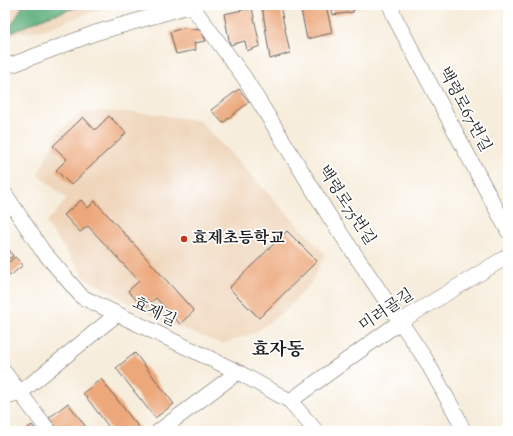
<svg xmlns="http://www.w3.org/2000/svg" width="513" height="436" font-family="'Sorts Mill Goudy','Noto Serif KR',serif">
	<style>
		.built { fill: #efd6bb }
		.forest { fill: #5bad7b; stroke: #3c644c }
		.building { fill: #eca77a }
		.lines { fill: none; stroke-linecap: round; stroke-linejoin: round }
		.minor-casing { stroke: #69655f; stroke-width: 16 }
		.minor { stroke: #fff; stroke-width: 15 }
		.poi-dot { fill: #c8321e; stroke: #fff; stroke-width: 1.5 }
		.labels { text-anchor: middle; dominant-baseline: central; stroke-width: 3.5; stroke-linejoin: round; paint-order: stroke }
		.street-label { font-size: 16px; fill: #1c1c1c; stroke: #fff }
		.poi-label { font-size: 16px; font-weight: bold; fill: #1c1c1c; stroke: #fff; text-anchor: start }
		.quarter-label { font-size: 18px; font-weight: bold; fill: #1c1c1c; stroke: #fff }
	</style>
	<rect width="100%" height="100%" fill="#fff"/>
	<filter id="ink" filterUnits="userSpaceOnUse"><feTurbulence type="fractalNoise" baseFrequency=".025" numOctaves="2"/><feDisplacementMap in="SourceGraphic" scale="8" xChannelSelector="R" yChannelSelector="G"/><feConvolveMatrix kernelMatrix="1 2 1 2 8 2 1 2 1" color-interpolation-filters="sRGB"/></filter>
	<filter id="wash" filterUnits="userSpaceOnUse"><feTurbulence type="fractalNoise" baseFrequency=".012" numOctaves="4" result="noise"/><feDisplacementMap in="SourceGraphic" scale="16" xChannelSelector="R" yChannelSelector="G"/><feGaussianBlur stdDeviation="0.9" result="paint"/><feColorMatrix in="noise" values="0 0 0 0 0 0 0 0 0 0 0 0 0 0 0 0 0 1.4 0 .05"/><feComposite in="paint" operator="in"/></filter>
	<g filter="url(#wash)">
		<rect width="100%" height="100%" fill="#f7eddc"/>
		<path class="built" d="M5,5h106l-69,25 -37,5z
			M82,111l68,2 50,8 125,133 -15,30 -23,25 -32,24 -33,11 -60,-23 -77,-43 -39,-55 21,-24 -29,-24 20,-43z"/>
		<path class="forest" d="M23,5h62l-39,12 -40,18z"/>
		<g id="blocks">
			<path class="building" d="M265,5h15l10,48 -20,6 -8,-53z
				M300,5h26l6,28 -25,6z
				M331,5h34l-11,4 -1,3 -20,3z
				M252,8l8,38 -13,5 -2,-10 -15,4 -6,-31z
				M183,28l18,2 5,11 -12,2 2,7 -20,4 -6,-22z
				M239,89l10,13 -26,21 -12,-13z
				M109,116l17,17 -55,52 -15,-15 11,-11 -14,-13 30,-29 12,13z
				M81,200l7,8 7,-7 99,110 -14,13 -24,-26 -12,10 -16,-17 11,-10 -51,-55 -8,6 -16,-17z
				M287,231l30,30 -58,57 -30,-30z
				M5,243l8,13 -8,5z
				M15,257l8,8 -13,11 -5,-8v-3z
				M135,353l39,51 -19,14 -39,-50z
				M101,379l39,50 -2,2h-26l-29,-38z
				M68,403l21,28h-30l-10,-13z
				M32,425l5,6h-13z"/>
		</g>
	</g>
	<g filter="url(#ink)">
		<use href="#blocks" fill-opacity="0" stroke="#69655f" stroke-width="1"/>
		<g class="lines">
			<defs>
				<path id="minor" d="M191,5l53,72 87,142 95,141 32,58 5,13
					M390,5l5,13 113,213
					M5,65l9,-1 81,-31 97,-28
					M5,194l37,56 40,47 156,75 52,29 26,30
					M5,373l44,58
					M5,398l15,-5 96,-78
					M290,401l111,-80 107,-65
					M159,431l79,-59"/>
			</defs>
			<use href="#minor" class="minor-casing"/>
			<use href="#minor" class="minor"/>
		</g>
	</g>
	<circle class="poi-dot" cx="184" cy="239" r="4"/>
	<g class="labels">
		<g class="street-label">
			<text transform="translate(464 110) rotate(62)">백령로67번길</text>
			<text transform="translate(346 206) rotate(57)">백령로75번길</text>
			<text transform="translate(387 311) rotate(-34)">미려골길</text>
			<text transform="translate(154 313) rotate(25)">효제길</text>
		</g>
		<g class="poi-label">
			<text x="192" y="239">효제초등학교</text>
		</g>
		<g class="quarter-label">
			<text x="278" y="351">효자동</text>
		</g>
	</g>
	<rect width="513" height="436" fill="none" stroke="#fff" stroke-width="20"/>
</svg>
